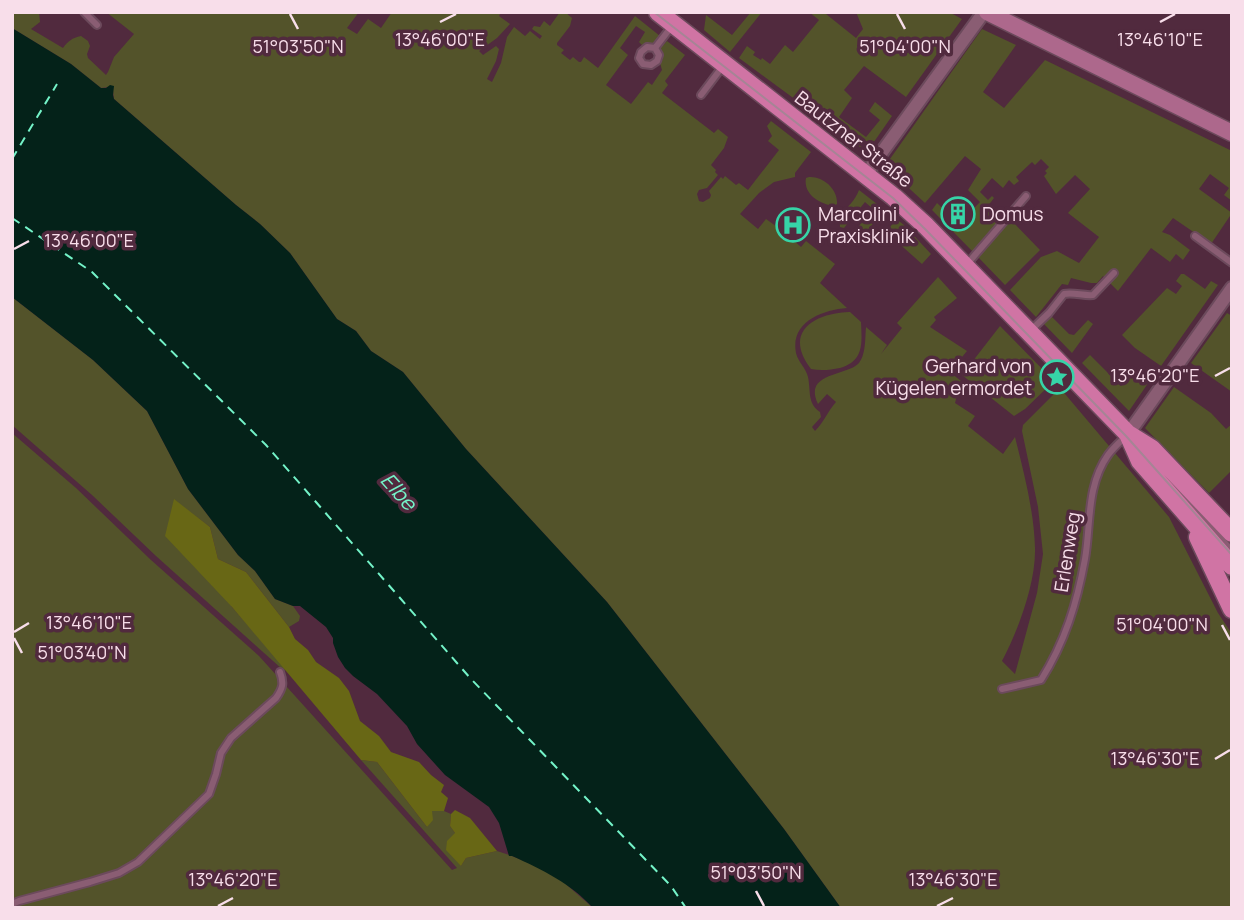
<svg xmlns="http://www.w3.org/2000/svg" width="1244" height="920" font-family="Manrope,sans-serif">
	<style>
		.green { fill: #53532a }
		.forest { fill: #686715 }
		.water { fill: #042219 }
		.lines { fill: none; stroke-linecap: round; stroke-linejoin: round }
		.ferry { stroke: #74f3c8; stroke-width: 2; stroke-dasharray: 9 7; stroke-linecap: butt }
		.lane-casing { stroke: #6c4a5c; stroke-width: 10 }
		.street-casing { stroke: #6c4a5c; stroke-width: 16 }
		.secondary-casing { stroke: #6c4a5c; stroke-width: 19 }
		.primary-casing { stroke: #6c4a5c; stroke-width: 21 }
		.lane { stroke: #8a5d73; stroke-width: 6 }
		.street { stroke: #8a5d73; stroke-width: 12 }
		.secondary { stroke: #ad688c; stroke-width: 16 }
		.primary { stroke: #d074a4; stroke-width: 18 }
		.tram { stroke: #a58595; stroke-width: 2 }
		.ticks { fill: none; stroke: #f8deea; stroke-width: 2.5 }
		.labels { text-anchor: middle; dominant-baseline: central; stroke-width: 7; stroke-linejoin: round; paint-order: stroke }
		.street-label { font-size: 19px; fill: #f8deea; stroke: #512a3e }
		.poi-label { font-size: 19px; fill: #f8deea; stroke: #512a3e; text-anchor: start }
		.water-label { font-size: 21px; font-style: italic; fill: #74f3c8; stroke: #512a3e }
		.ticks-label { font-size: 18px; text-anchor: middle; fill: #f8deea; stroke: #512a3e; stroke-width: 7; stroke-linejoin: round; paint-order: stroke }
	</style>
	<rect width="100%" height="100%" fill="#512a3e"/>
	<path class="green" d="M12,12h27l1,10 -9,7 32,19c5,-7 9,-10 18,-12l7,5 2,5 -3,8 1,4 18,17 2,-3 6,-15 20,-23 -28,-22h253l-12,16 10,6 11,-15 13,9 11,-16h109l-2,4 11,8 -13,14 -18,13 4,4 13,-9 3,3 -3,12 -9,18 5,3 9,-19 6,-26 7,-10 11,9 5,-5 10,8 2,-3 -10,-7 2,-3 6,1 4,-6 6,5 10,-14h5l7,6 -2,8 -13,17v2l7,5 -3,3 9,7 3,-3 6,5h2l3,-5 14,11 37,-52 25,20 -6,7h-7l-5,2 -3,-3 6,-10 -9,-6 -16,22 8,7 -22,30 25,19 17,-22 4,3 10,-15 -2,-7 3,-4 -3,-11 7,-7 18,14 -20,26 3,4 -6,8 52,40 4,-4 10,8 -4,11 -13,17 5,5 -1,2 3,3 -11,13 -8,2 -2,4 2,7 4,1 7,-4 1,-3 -2,-4 12,-14 2,2 2,-3 11,9 3,-2 9,7 31,-40 -11,-9 4,-5 -5,-10 4,-5 40,31 -16,21v4l-21,5 -15,11 -19,21 18,15 8,-10 14,10 1,-1c4,5 3,9 11,9v2l9,8 5,-6 29,23 -15,19 27,25c-25,2 -57,14 -51,45 2,9 10,15 12,24 3,14 -1,26 12,35l1,5 -9,10 3,4c9,-9 13,-20 21,-29l-9,-8 -9,10c-15,-31 27,-28 40,-40 8,-8 7,-26 8,-37l21,18 -6,9 21,-26 -5,-5 41,-46 19,21 -23,19 2,3 -6,7 37,24 -5,6 -16,12 15,12 -6,22 20,13 -7,10 35,28 12,-17c9,36 19,74 20,111 1,35 -17,83 -33,113l13,13 22,-81 6,-39 -5,-47 -16,-76 1,-6 37,-37 109,129 49,96 14,21v274h-391l-57,-79 -177,-227 -141,-153 -63,-77 -32,-21 -15,-20 -19,-12 -47,-66 -30,-29 -24,-19 -122,-106 -1,-8 -4,-4 -8,1 -30,-24 -59,-36z
		M751,12h11l-32,40 -26,-22 2,-15 26,20z
		M809,12h17v2l30,24 7,-9 -7,-17h93l13,7 -56,78 -42,-31 -20,24 8,8 -13,19 27,20 14,-17 -11,-9 6,-9 17,14 -23,33 -5,1 -125,-92 8,-12 8,6 -2,3 8,5 1,-2 8,6 15,-19 8,7 26,-32z
		M982,29l34,16 -33,47 21,16 41,-48 187,91v50l-8,-6 5,-7 -19,-14 -11,15 33,24 -21,31 -38,-26 -11,14 8,3 20,15 -7,10 -7,-6 -6,8 -19,-14 -33,43 -15,-15 -6,7h-6l-20,-5 -3,7 -6,-1 -26,33 -26,-27 31,-33 16,-6 22,12 20,-26 -31,-24 22,-24 -15,-14 -19,19 -12,-18 3,-3 -2,-2 4,-4 -8,-8 -6,6 -3,-3 -16,15 3,4 -5,4 -5,-5 -6,8 -11,-10 -12,14 8,8 4,-4 2,2 -7,9 14,14 -28,31 -41,-42 5,-7 22,21 21,-22 -12,-12 13,-21 -16,-13 -40,47 -40,-37z
		M809,177c14,-1 29,12 28,27l-3,2c-15,-2 -31,-12 -28,-28z
		M859,190l45,35 27,29 -9,10 -36,-32 8,-10 -12,-9 -26,31 -7,-6 24,-29 -8,-7 -21,26 -4,-1 -1,-13c9,-6 16,-14 20,-24z
		M1010,219l30,31 -35,35 -27,-28z
		M1181,274h3l21,15 6,-8 7,4 -57,81 -26,-18 -13,-13 45,-47 9,6 6,-8 -6,-5z
		M12,297l81,63 54,51 41,78 50,66 17,16 20,28 18,7 7,10 -1,5 -10,6 -43,-55 -28,-13 -8,-32 -36,-27 58,107 56,64 -6,-2 -126,-113 -64,-61 -80,-70z
		M850,312l11,10c1,22 3,39 -21,46 -10,2 -19,3 -29,1 -28,-36 2,-56 39,-57z
		M1227,313l5,3v76l-41,-29z
		M1051,316l18,18 5,1 14,-15 5,4 -21,29 -29,-30z
		M1000,326l54,55 -29,28 -11,7 -52,-41z
		M1090,355l31,31 17,-16 15,6 -24,35 -47,-48z
		M1174,387l37,26 15,16 6,-5v46l-23,23 -64,-65z
		M12,433l64,55 75,72 108,96 193,214 5,-2 -96,-108 16,2 50,65 5,-17 12,1 7,3 -1,12 5,7 6,33 5,-8 31,-7 15,5 29,12 19,11 33,29h-579l-2,-3z"/>
	<path class="forest" d="M174,499l36,28 8,32 28,13 43,55 6,12 13,11 8,12 23,16 10,13 11,30 19,15 12,16 28,10 12,13 13,10 -3,7 7,6 -4,13h-12l1,9 -6,7 -50,-65 -16,-2 -129,-153 -67,-71z
		M455,810l15,8 27,33 -31,7 -5,8 -15,-16 1,-9 8,-8 -5,-7 1,-12z"/>
	<path class="water" d="M12,28l59,36 30,24h5l4,-3 4,1 -1,9 1,4 122,106 24,19 30,29 47,66 19,12 15,20 32,21 63,77 141,153 177,227 57,79h-248c-23,-25 -50,-38 -81,-52h-3l-10,-33 -10,-16 -44,-32 -28,-31 -10,-18 -30,-32 -24,-18 -8,-8 -7,-11 -5,-14v-5l-7,-11 -26,-21h-7l-18,-7 -20,-28 -17,-16 -50,-66 -41,-78 -54,-51 -81,-63z"/>
	<g class="lines">
		<path class="ferry" d="M12,159l45,-75
			M12,218l80,54 174,173 205,234 200,207 15,22"/>
		<defs>
			<path id="lane" d="M84,12l13,13
				M655,48l-8,-1 -6,5 -2,6 4,6 8,1 6,-4 2,-6 -4,-7 17,-22
				M701,95l22,-29
				M1195,236l37,27
				M968,263l58,-67
				M1030,331l19,-18 15,-19c10,-2 19,2 29,1l21,-22
				M1159,469l73,82
				M1002,689l39,-9c24,-38 36,-77 44,-121 6,-34 1,-73 23,-104 5,-7 12,-13 18,-19
				M12,904l7,-3 71,-19 29,-9 19,-11 71,-68 7,-20 5,-21 10,-15 45,-40c7,-10 8,-15 4,-26"/>
			<path id="street" d="M866,174l118,-162
				M1128,434l104,-146"/>
			<path id="secondary" d="M987,12l245,121"/>
			<path id="primary" d="M658,12l236,185 32,29 202,208 24,15 80,84
				M1128,434l12,27 92,105
				M1198,537l34,72"/>
		</defs>
		<use href="#lane" class="lane-casing"/>
		<use href="#street" class="street-casing"/>
		<use href="#secondary" class="secondary-casing"/>
		<use href="#primary" class="primary-casing"/>
		<use href="#lane" class="lane"/>
		<use href="#street" class="street"/>
		<use href="#secondary" class="secondary"/>
		<use href="#primary" class="primary"/>
		<path class="tram" d="M654,12l239,186 32,31 201,207 106,119"/>
	</g>
	<path class="ticks" d="M290,14l8,15M897,14l8,15M440,22l16,-8M1160,22l15,-8M14,249l15,-8M1215,376l15,-8M1222,625l8,15M14,632l15,-9M14,638l8,15M1215,759l15,-9M756,891l8,15M218,906l15,-8M937,906l16,-8"/>
	<defs>
		<symbol id="building-ring" viewBox="-11 -11 22 22"><circle r="9.5" fill="#512a3e" stroke="#36d4a7" stroke-width="1.5"/><path d="M-4-6H4V6H1V3H-1V6H-4ZM-2.5-4.3h1.7v1.8h-1.7ZM.8-4.3h1.7v1.8H.8ZM-2.5-1h1.7V.8h-1.7ZM.8-1h1.7V.8H.8Z" fill="#36d4a7"/></symbol>
		<symbol id="hospital-ring" viewBox="-11 -11 22 22"><circle r="9.5" fill="#512a3e" stroke="#36d4a7" stroke-width="1.5"/><path d="M-5-5h3v3.5h4V-5h3V5h-3V1.5h-4V5h-3Z" fill="#36d4a7"/></symbol>
		<symbol id="sight-ring" viewBox="-11 -11 22 22"><circle r="9.5" fill="#512a3e" stroke="#36d4a7" stroke-width="1.5"/><path d="M0-6L1.8-2.2L6-1.7L2.9 1.2L3.7 5.4L0 3.3L-3.7 5.4L-2.9 1.2L-6-1.7L-1.8-2.2Z" fill="#36d4a7"/></symbol>
	</defs>
	<g fill-rule="evenodd">
		<use href="#building-ring" x="939" y="195" width="38" height="38"/>
		<use href="#hospital-ring" x="774" y="206" width="38" height="38"/>
		<use href="#sight-ring" x="1038" y="358" width="38" height="38"/>
	</g>
	<g class="labels">
		<g class="street-label">
			<text transform="translate(854 139) rotate(38)">Bautzner Straße</text>
			<text transform="translate(1067 552) rotate(-81)">Erlenweg</text>
		</g>
		<g class="poi-label">
			<text x="818" y="214">Marcolini<tspan x="818" dy="22">Praxisklinik</tspan></text>
			<text x="982" y="214">Domus</text>
			<text x="1032" y="366" text-anchor="end">Gerhard von<tspan x="1032" dy="22">Kügelen ermordet</tspan></text>
		</g>
		<g class="water-label">
			<text transform="translate(399 491) rotate(48)">Elbe</text>
		</g>
	</g>
	<g class="ticks-label">
		<text x="440" y="46">13°46'00"E</text>
		<text x="1160" y="46">13°46'10"E</text>
		<text x="298" y="53">51°03'50"N</text>
		<text x="905" y="53">51°04'00"N</text>
		<text x="89" y="247">13°46'00"E</text>
		<text x="1155" y="382">13°46'20"E</text>
		<text x="89" y="629">13°46'10"E</text>
		<text x="1162" y="631">51°04'00"N</text>
		<text x="82" y="659">51°03'40"N</text>
		<text x="1155" y="765">13°46'30"E</text>
		<text x="756" y="879">51°03'50"N</text>
		<text x="233" y="886">13°46'20"E</text>
		<text x="953" y="886">13°46'30"E</text>
	</g>
	<rect width="1244" height="920" fill="none" stroke="#f8deea" stroke-width="28"/>
</svg>
